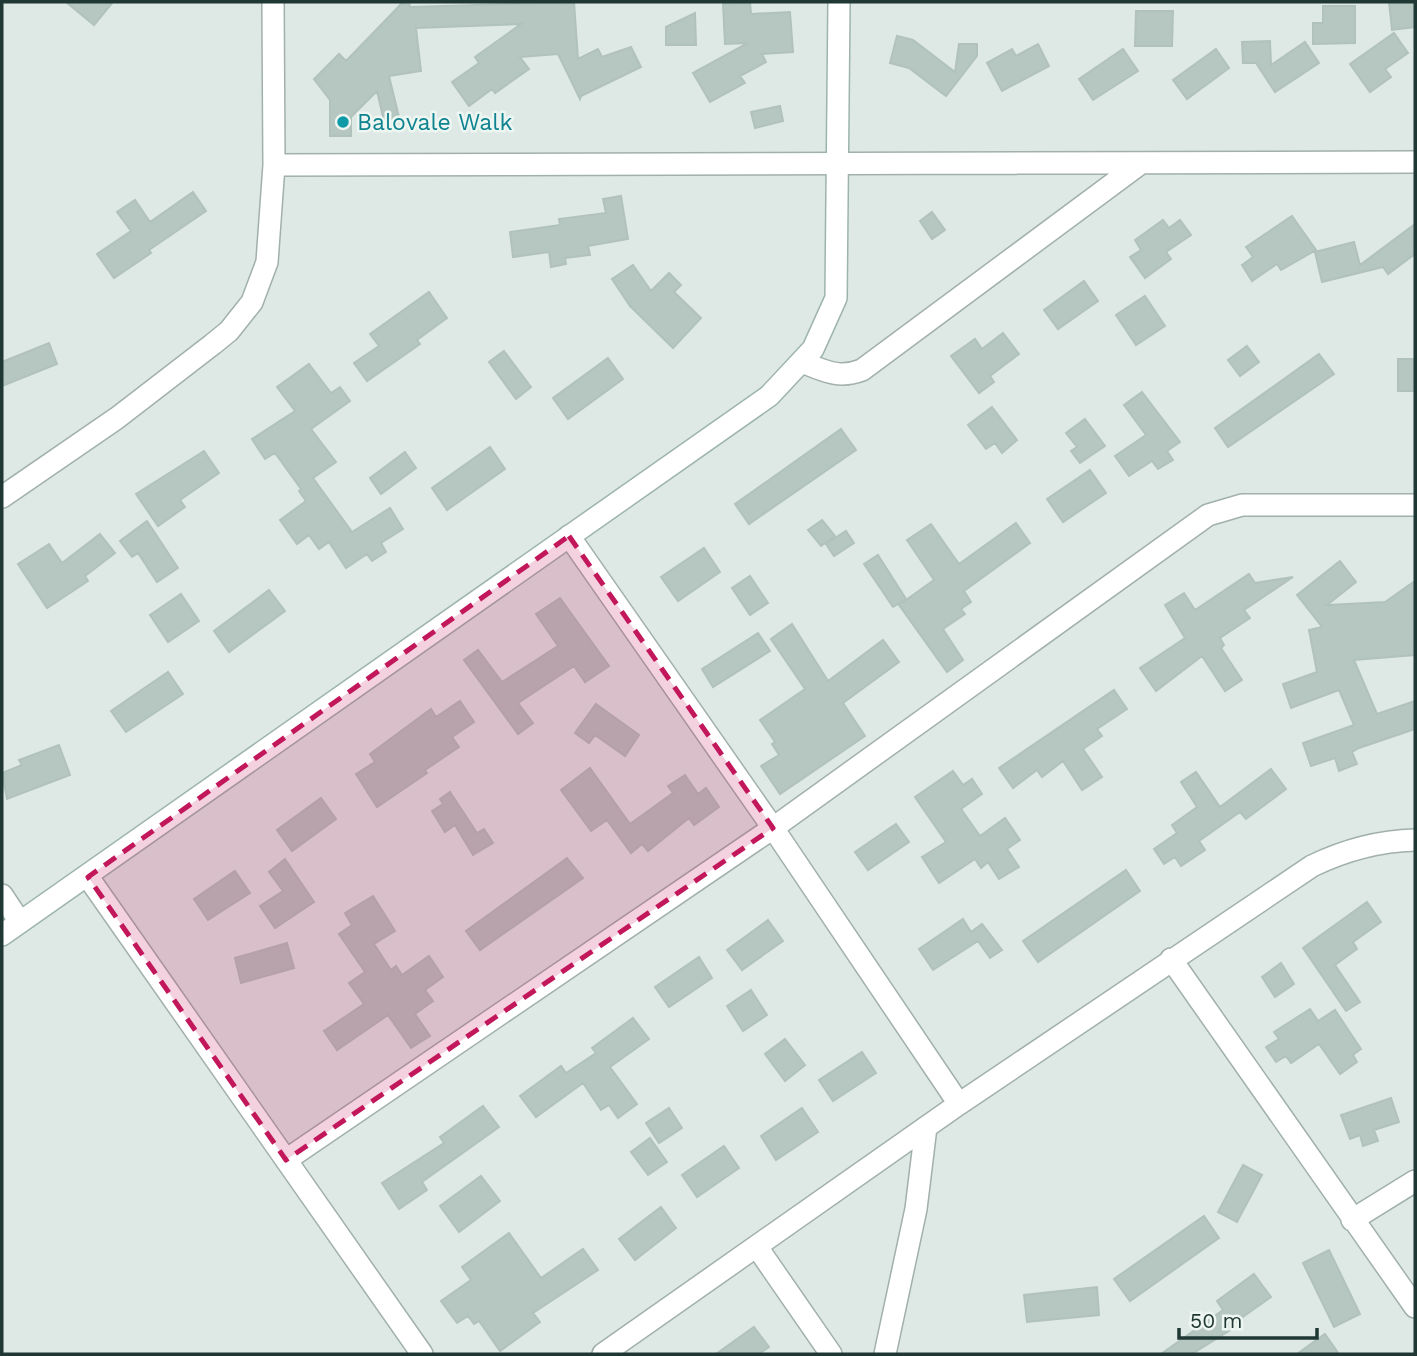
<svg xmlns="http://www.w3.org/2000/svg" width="1417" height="1356" font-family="'Work Sans',sans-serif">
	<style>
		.building { fill: #b6c6c1; stroke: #b1c2bc; stroke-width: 2 }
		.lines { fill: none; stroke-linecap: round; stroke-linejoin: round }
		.street-casing { stroke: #a1b0ac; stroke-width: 24 }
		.secondary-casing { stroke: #9db4ad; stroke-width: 24 }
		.street { stroke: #fff; stroke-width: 21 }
		.secondary { stroke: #fff; stroke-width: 21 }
		.marked { fill: #c2185b; fill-opacity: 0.2; stroke: #c2185b; stroke-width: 5; stroke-dasharray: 14 9; stroke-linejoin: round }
		.culture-dot { fill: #0f9aa8; stroke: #eef6f2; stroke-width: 2.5 }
		.labels { text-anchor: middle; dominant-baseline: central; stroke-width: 5; stroke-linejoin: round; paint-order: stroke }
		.culture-label { font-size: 23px; fill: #0d838f; stroke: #eef6f2; text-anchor: start }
	</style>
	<rect width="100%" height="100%" fill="#dee9e5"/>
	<path class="building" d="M66,2h47l-19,23z
		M403,2h6l1,5 164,-5 4,57 20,-10 4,8 29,-10 10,20 -60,29 -1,3 -22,-45 -38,3 9,12 -34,24 -3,-4 -23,17 -17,-24 27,-19 -4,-6 46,-33 -105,4 5,43 -32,5 10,41 -15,4 -7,-30 -26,26v19h-21v-36l-16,-21 25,-25 7,7z
		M750,2l1,12 39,-2 3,40 -31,2 4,8 -26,14 5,7 -35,19 -17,-29 55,-30 -23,1 -2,-40z
		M1389,2h26v25l-23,3z
		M1323,6h32v37l-42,1v-21h10z
		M1136,11h37l-1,35h-37z
		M695,13l1,32h-30v-18z
		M1394,33l14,20 -23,16 6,8 -21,15 -20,-28z
		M897,36l16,4 42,32 4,-28h18v12l-31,40 -37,-28 -19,-5z
		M1270,41l1,24 34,-23 14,21 -44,29 -19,-29h-13l-1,-21z
		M1038,44l11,22 -47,25 -15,-28 25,-14 4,7z
		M1123,49l15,22 -45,29 -14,-21z
		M1216,49l13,19 -42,31 -14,-19z
		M780,106l3,15 -28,7 -4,-16z
		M193,192l13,19 -57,39 2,3 -37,25 -17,-24 34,-23 -14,-19 18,-12 15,22z
		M621,196l7,43 -40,7 2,9 -25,3 1,6 -15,3 -2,-15 -36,5 -3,-25 50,-7 -1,-6 47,-6 -3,-14z
		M932,212l13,18 -13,9 -12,-18z
		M1292,216l24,34 -35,20 -4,-6 -25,17 -10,-16 11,-8 -7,-10z
		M1163,220l6,8 11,-8 11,15 -25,17 5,7 -26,19 -15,-21 11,-7 -6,-10z
		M1415,224v30l-27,20 -5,-7 -61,15 -7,-30 39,-10 6,23z
		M633,265l18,26 18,-18 12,12 -7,7 27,26 -28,30 -43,-42 -18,-27z
		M1084,281l14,20 -40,28 -14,-19z
		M429,292l18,26 -30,22 3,4 -53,37 -13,-18 25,-17 -9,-12z
		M1145,296l20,30 -29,19 -20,-30z
		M1003,333l16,21 -29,22 4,6 -15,11 -28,-37 24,-17 7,10z
		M49,343l8,21 -55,22v-24z
		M1247,346l12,16 -19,14 -12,-16z
		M504,351l27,36 -15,12 -27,-37z
		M1319,354l15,20 -106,73 -13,-19z
		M608,358l15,21 -55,40 -15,-21z
		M1398,359h17v32h-17z
		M309,364l22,29 9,-6 10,14 -39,28 25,33 -23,16 39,54 38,-24 13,21 -22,14 5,9 -14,9 -5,-7 -21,14 -17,-26 -10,7 -10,-14 -12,9 -17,-24 26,-19 -7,-10 2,-2 -26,-36 -10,6 -13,-20 43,-28 -18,-24z
		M1142,392l38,50 -13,9 6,9 -15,9 -6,-8 -23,15 -14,-20 31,-21 -22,-30z
		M992,407l25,33 -15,13 -7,-10 -9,6 -18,-24z
		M1085,419l20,27 -25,17 -9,-12 6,-4 -11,-14z
		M841,429l15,21 -107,74 -14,-20z
		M490,447l15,22 -58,41 -15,-22z
		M204,451l15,22 -39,27 5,7 -27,19 -22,-32z
		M405,452l11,16 -35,26 -11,-16z
		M1090,470l16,23 -43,29 -16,-23z
		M822,520l13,16 -14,10 -13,-16z
		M147,521l31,47 -21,14 -19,-29 -6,4 -12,-16z
		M1016,523l14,20 -66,48 7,11 -10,7 4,5 -22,15 20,31 -16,12 -48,-67 35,-25 -27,-40 24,-16 28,40z
		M846,531l8,12 -20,13 -8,-12z
		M100,534l15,19 -30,23 3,5 -41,27 -29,-44 31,-20 13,19z
		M704,548l16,24 -42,29 -17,-24z
		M878,555l28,44 -13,8 -29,-43z
		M1340,561l16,21 -29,23 58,-3 30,-21v74l-61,5 23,54 38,-13v28l-56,19 -7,4 5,12 -18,7 -4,-13 -24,8 -8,-23 51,-18 -15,-35 -48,18 -8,-24 34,-12 -8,-42 13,-3 -25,-32z
		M1249,574l6,9 38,-6 -49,33 6,8 -30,20 4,7 -3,3 21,32 -17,11 -23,-35 -46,35 -16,-23 45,-30 -20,-33 19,-12 11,17z
		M750,576l18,27 -18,12 -18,-27z
		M269,590l16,21 -56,41 -15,-21z
		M181,594l18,27 -31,21 -18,-27z
		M560,598l49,68 -24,16 -11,-16 -56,37 15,20 -15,11 -54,-74 14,-10 24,32 56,-36 -22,-32z
		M792,624l36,57 55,-41 16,22 -56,41 22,33 -85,58 -19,-28 18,-11 -7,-11 3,-2 -15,-22 45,-31 -34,-50z
		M758,633l12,18 -57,36 -11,-18z
		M168,672l15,22 -57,38 -15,-21z
		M1114,690l13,19 -30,20 5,7 -19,13 19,28 -20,13 -19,-29 -21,16 -5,-7 -24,18 -14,-20z
		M460,701l14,21 -22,15 7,10 -34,23 2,3 -50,34 -21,-33 19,-12 -5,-8 61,-45 5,8z
		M596,704l43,31 -14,21 -30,-21 -6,8 -14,-10z
		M59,745l11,30 -63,24 -5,-26 20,-8 -3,-5z
		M590,768l40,56 43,-31 -5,-7 17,-11 13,19 8,-6 13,19 -25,18 -5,-7 -41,33 -6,-7 -11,9 -24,-33 -16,11 -30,-41z
		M1271,769l15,20 -40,30 -6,-7 -41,29 6,9 -24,16 -6,-9 -11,7 -10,-15 23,-16 -5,-8 25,-18 -16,-25 15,-10 24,35z
		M953,771l10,14 9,-6 10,15 -21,15 19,27 25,-18 15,22 -13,9 12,18 -20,12 -11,-17 -7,6 -6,-9 -36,24 -17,-26 24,-15 -31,-45z
		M450,792l27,41 7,-4 9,14 -20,12 -18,-30 -10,7 -13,-21 11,-7 -3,-5z
		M321,798l15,21 -44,32 -15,-21z
		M896,824l13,18 -41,28 -13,-18z
		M567,858l16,20 -103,72 -14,-19z
		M285,859l29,43 -39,26 -15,-22 23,-15 -14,-19z
		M1126,870l14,21 -102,71 -15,-21z
		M235,871l15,22 -42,27 -14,-21z
		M373,896l22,35 -21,13 17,26 5,-4 6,9 27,-19 14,21 -18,13 8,11 -18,13 15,22 -19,12 -23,-33 -51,35 -13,-19 40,-27 -15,-21 16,-11 -26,-38 13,-9 -7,-12z
		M1367,902l14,20 -28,20 4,7 -22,16 25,37 -14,9 -43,-63z
		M963,919l8,13 11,-8 20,26 -12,8 -12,-17 -45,29 -14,-21z
		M768,920l15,21 -41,29 -15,-20z
		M287,943l7,25 -53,15 -6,-25z
		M699,957l13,21 -43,29 -14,-20z
		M1281,963l13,21 -19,13 -13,-20z
		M751,990l16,25 -24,16 -16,-25z
		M1310,1009l8,12 17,-11 26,39 -8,6 4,7 -17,12 -21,-30 -28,19 -5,-7 -10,6 -10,-15 13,-8 -5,-7z
		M633,1018l16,21 -39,28 27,37 -19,14 -9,-13 -8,5 -18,-27 -47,34 -16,-21 41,-30 5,7 30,-20 -4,-5z
		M785,1039l20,26 -20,16 -20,-27z
		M862,1052l14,21 -43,28 -14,-21z
		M1391,1098l8,24 -25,8 4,11 -15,5 -3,-11 -10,4 -9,-24z
		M483,1106l16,21 -77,55 5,8 -28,19 -17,-26 62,-40 -4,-6z
		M669,1108l13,20 -23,15 -13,-20z
		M802,1108l16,24 -42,28 -15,-24z
		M650,1138l17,24 -19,13 -17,-23z
		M724,1146l15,22 -42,29 -15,-22z
		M1243,1165l19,10 -25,47 -19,-10z
		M481,1176l19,25 -41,31 -19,-26z
		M661,1207l15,21 -41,32 -16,-21z
		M1204,1216l15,22 -89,63 -16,-22z
		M509,1233l32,45 42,-29 15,21 -65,43 7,9 -40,29 -21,-30 -5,3 -6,-8 -11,7 -16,-22 30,-21 -9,-13z
		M1329,1250l31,64 -26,13 -31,-64z
		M1254,1274l17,23 -41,29 2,3 -40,25h-31l62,-44 -6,-9z
		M1097,1287l2,28 -72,7 -3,-27z
		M754,1327l15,20 -10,7h-43z
		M1325,1334l14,20h-42z"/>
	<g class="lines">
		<defs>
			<path id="street" d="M274,165l1141,-3
				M802,362c22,9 37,17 60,8l279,-207
				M2,497l115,-79 96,-74 16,-13 23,-29 15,-40 7,-97 -1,-163
				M569,536l204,292 186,276 -356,250
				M88,877l334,477
				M2,895l18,27
				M1171,959l244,348
				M959,1104l353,-238c33,-16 66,-25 103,-26
				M286,1160l487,-332 435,-313 34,-10h173
				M1352,1220l63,-39
				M757,1247l74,107
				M885,1354l31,-145 10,-82"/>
			<path id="secondary" d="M2,935l767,-539 44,-47 23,-51 3,-296"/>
		</defs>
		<use href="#street" class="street-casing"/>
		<use href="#secondary" class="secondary-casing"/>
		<use href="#street" class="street"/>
		<use href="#secondary" class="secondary"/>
	</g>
	<path class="marked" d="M569,536l204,292 -487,332 -198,-283z"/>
	<circle class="culture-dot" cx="343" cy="122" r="7"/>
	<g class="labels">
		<g class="culture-label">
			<text x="357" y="122">Balovale Walk</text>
		</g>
	</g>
	<rect width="1417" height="1356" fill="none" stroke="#203833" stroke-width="7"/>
	<path d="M1179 1328v10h138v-10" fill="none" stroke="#203833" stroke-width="3.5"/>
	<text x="1190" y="1328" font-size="21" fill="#203833" stroke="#eef6f2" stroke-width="5" paint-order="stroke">50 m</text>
</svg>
